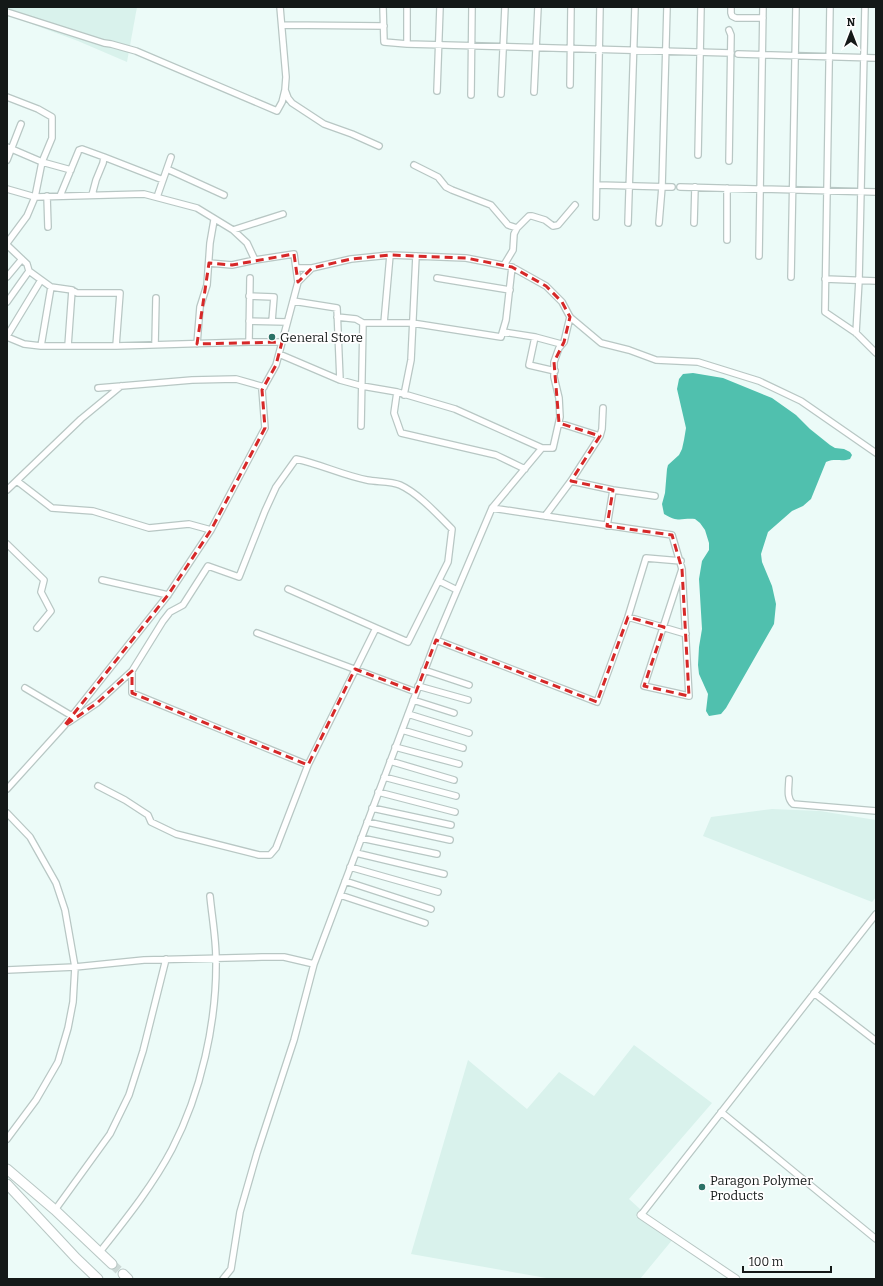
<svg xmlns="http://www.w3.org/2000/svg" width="883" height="1286" font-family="Bitter,serif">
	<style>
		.built { fill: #d9f2ec }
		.water { fill: #50c0ae }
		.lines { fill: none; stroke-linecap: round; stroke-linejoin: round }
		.trunk-tunnel { stroke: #ccd9d6; stroke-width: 9; stroke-dasharray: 9 4.5; stroke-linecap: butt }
		.minor-casing { stroke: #b8c7c4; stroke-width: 8 }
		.tertiary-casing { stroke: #b8c7c4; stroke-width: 9 }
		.trunk-casing { stroke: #b8c7c4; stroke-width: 11 }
		.minor { stroke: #fff; stroke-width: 5.5 }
		.tertiary { stroke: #fff; stroke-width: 7 }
		.trunk { stroke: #fff; stroke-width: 9 }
		.marked { fill: none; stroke: #d62828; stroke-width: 3; stroke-dasharray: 8 5; stroke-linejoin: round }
		.poi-dot { fill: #2b7166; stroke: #fff; stroke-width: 1.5 }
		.labels { text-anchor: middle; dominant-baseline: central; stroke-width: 3.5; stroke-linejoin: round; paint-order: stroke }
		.poi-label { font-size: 13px; fill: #141918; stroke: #fff; text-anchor: start }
	</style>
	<rect width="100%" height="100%" fill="#ecfbf8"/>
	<path class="built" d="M7,7h130l-10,55 -49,-21 -71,-26z
		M772,809l48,2 56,9v77l-4,5 -169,-66 8,-19z
		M634,1045l78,58 -83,96 44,40 -33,40h-88l-141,-25 57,-194 59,49 32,-37 35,24z"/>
	<path class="water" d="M693,373l30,5 49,20 24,17 14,14 20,16 5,3 9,1 6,3 2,3 -2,4c-8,3 -15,-1 -24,3l-15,37 -8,7 -11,5 -24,21 -7,22 1,8 10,24 4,18 -2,20 -48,84 -5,6 -12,2 -3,-5 2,-17 -9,-20 -1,-9 1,-18 3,-18 -3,-50 3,-18 7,-11v-7l-4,-13 -5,-7 -5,-4c-15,-1 -16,4 -31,-5l-2,-10 3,-11 2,-24 1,-4 11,-10 3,-6 2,-9 2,-12 -9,-39 2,-10 4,-5z"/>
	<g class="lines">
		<path class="trunk-tunnel" d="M112,1264l11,10"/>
		<defs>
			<path id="minor" d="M280,7l6,70 -1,13 3,8 4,5 32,21 28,10 27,12
				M383,7l1,35 23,2 324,9
				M731,7v6l1,3 4,2h27
				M830,7l-5,305 31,21 20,20
				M7,12l97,31 7,1 25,7 141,60 5,-9 3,-12
				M282,25l102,1
				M729,30l2,5 -2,126
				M407,44v-37
				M738,54l138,4
				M570,85l1,-78
				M437,91l3,-84
				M534,92l4,-85
				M501,94l4,-87
				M471,95l1,-88
				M7,97l31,12 14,8v21l-10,24 -7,35 -8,19 -20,27
				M7,147l35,15 29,8
				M698,155l3,-148
				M104,157l59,23
				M7,160l14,-36
				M414,165l24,12 8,10 6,3 39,15 17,20 9,3
				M167,169l57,26
				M597,185l75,2
				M680,187l196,5
				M7,189l28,8 109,-3 53,14 36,22 14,13 8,17 39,-6 4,28
				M47,196l1,31
				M60,196l19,-46 3,-1 22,8 -1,6 -7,17 -4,15
				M157,197l14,-40
				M596,217l4,-210
				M628,223l7,-216
				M659,223l3,-36 5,-180
				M694,223l1,-36
				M233,230l50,-16
				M727,240v-52
				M7,245l20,19 2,7 22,16 21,3 5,3h43l-4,53
				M759,256l4,-249
				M209,263l23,2 23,-5
				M504,265l9,-15 1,-16 3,-6 12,-12h3l13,4 8,6 5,-1 17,-20
				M296,268h16
				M7,277l15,-18
				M791,277l5,-270
				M437,278l73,12
				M825,279l51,2
				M249,296l25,1 -2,24
				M293,301l44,7 3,72
				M7,302l22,-31
				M337,317l19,2 7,4h49l89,14 5,-17 6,-53
				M249,321l38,1
				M384,323l6,-68
				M503,332l32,5 26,7
				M856,333l3,-53 6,-273
				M7,336l34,-56
				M7,337l17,7 17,2h75l133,-4h33
				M535,337l-6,28 26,6
				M249,342l1,-64
				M197,344l3,-37 7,-22 3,-42 4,-23
				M155,345l1,-47
				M41,346l10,-59
				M68,346l4,-56
				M279,354l61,26 22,6 35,6 58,17 87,39
				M98,388l94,-8 44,-1 28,8
				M397,392l-3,21 7,20 95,22 29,14
				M404,395l7,-35 5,-104
				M361,426l2,-103
				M600,436l2,-7 1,-21
				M17,481l35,27 41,3 56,17 40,-4 22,6
				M571,481l42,9 42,6
				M7,490l74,-71 40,-33
				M492,508l180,27 10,34 7,127 -45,-10 38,-117
				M545,516l26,-35 29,-45 -41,-13
				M607,526l6,-36
				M7,544l37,36 -3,12 10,19 -14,17
				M102,580l66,15
				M439,581l18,9
				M288,589l88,39
				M628,617l58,17
				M257,633l159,59
				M436,640l161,62 31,-85 18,-59 35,3
				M424,670l45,15
				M132,671v22l176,72
				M418,686l50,14
				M25,688l47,28
				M413,700l41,13
				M408,714l61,19
				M69,722l28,-19 35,-32 31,-50 7,-9 13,-7 25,-39 31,11 26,-66 11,-24 20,-28c24,5 46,16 71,21 10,2 24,1 33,5 18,8 38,30 52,44l-4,33 -40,80 -32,-14 -68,137 -32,83 -6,7h-11l-83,-21 -25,-12 -3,-7 -23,-15 -27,-14
				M402,730l61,18
				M395,747l64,17
				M390,761l64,19
				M384,777l72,19
				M789,779c0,8 -3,19 4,25l83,7
				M7,789l57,-63 104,-131 43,-65 54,-102 -3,-38 14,-25 22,-83 14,-14 39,-9 39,-4 76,3 46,9 34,19 16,16 8,15 31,26 28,7 27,10 42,2 61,19 42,20 75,52
				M378,792l77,20
				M372,808l79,17
				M7,813l23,24 26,46 9,27 10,57 -2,35 -5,26 -10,34 -22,38 -29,39
				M367,822l83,18
				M361,838l76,16
				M356,853l88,21
				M350,867l88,25
				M345,881l86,28
				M340,895l85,28
				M7,970l68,-3 69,-7 118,-3h22l30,7
				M814,993l62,48
				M721,1112l155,127
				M55,1210l55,-76 19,-39 14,-44 23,-92
				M641,1215l235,-301
				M99,1253c26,-33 53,-66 73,-104 29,-56 45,-127 44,-190 0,-21 -4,-42 -6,-63
				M223,1279l8,-10 9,-57 17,-59 37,-113 20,-76 122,-324 56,-132 50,-60h11l7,-31 -1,-19 -5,-21v-15l5,-14 5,-6 6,-25"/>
			<path id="tertiary" d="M641,1215l95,64"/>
			<path id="trunk" d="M7,1169l48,41 57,54
				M7,1184l69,74 22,21
				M123,1274l5,5"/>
		</defs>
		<use href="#minor" class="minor-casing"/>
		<use href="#tertiary" class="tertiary-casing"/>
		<use href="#trunk" class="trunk-casing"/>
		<use href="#minor" class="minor"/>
		<use href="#tertiary" class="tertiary"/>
		<use href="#trunk" class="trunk"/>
	</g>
	<path class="marked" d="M294,254l4,28 14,-14 39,-9 39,-4 76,3 46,9 34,19 16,16 8,15 -6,25 -10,20 5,61 41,13 -29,45 42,9 -6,36 65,9 10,34 7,127 -45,-10 20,-59 -36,-10 -31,85 -161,-62 -20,52 -61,-23 -47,96 -176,-72v-22l-35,32 -33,23 104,-131 43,-65 54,-102 -3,-38 14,-25 6,-23 -85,2 12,-81 23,2z"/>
	<g class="poi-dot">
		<circle cx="272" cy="337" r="4"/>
		<circle cx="702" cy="1187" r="4"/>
	</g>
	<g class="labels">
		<g class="poi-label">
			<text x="280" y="337">General Store</text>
			<text x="710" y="1180">Paragon Polymer<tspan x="710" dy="15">Products</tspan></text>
		</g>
	</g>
	<rect width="883" height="1286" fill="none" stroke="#141918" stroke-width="16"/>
	<g transform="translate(851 32)" stroke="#ffffff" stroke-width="3" paint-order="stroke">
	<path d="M0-3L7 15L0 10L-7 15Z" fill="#141918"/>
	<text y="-6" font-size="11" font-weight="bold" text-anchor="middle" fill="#141918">N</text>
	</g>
	<path d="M743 1266v6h88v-6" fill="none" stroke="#141918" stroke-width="2"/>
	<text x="749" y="1266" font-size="12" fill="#141918" stroke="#ffffff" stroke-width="3" paint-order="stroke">100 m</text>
</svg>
